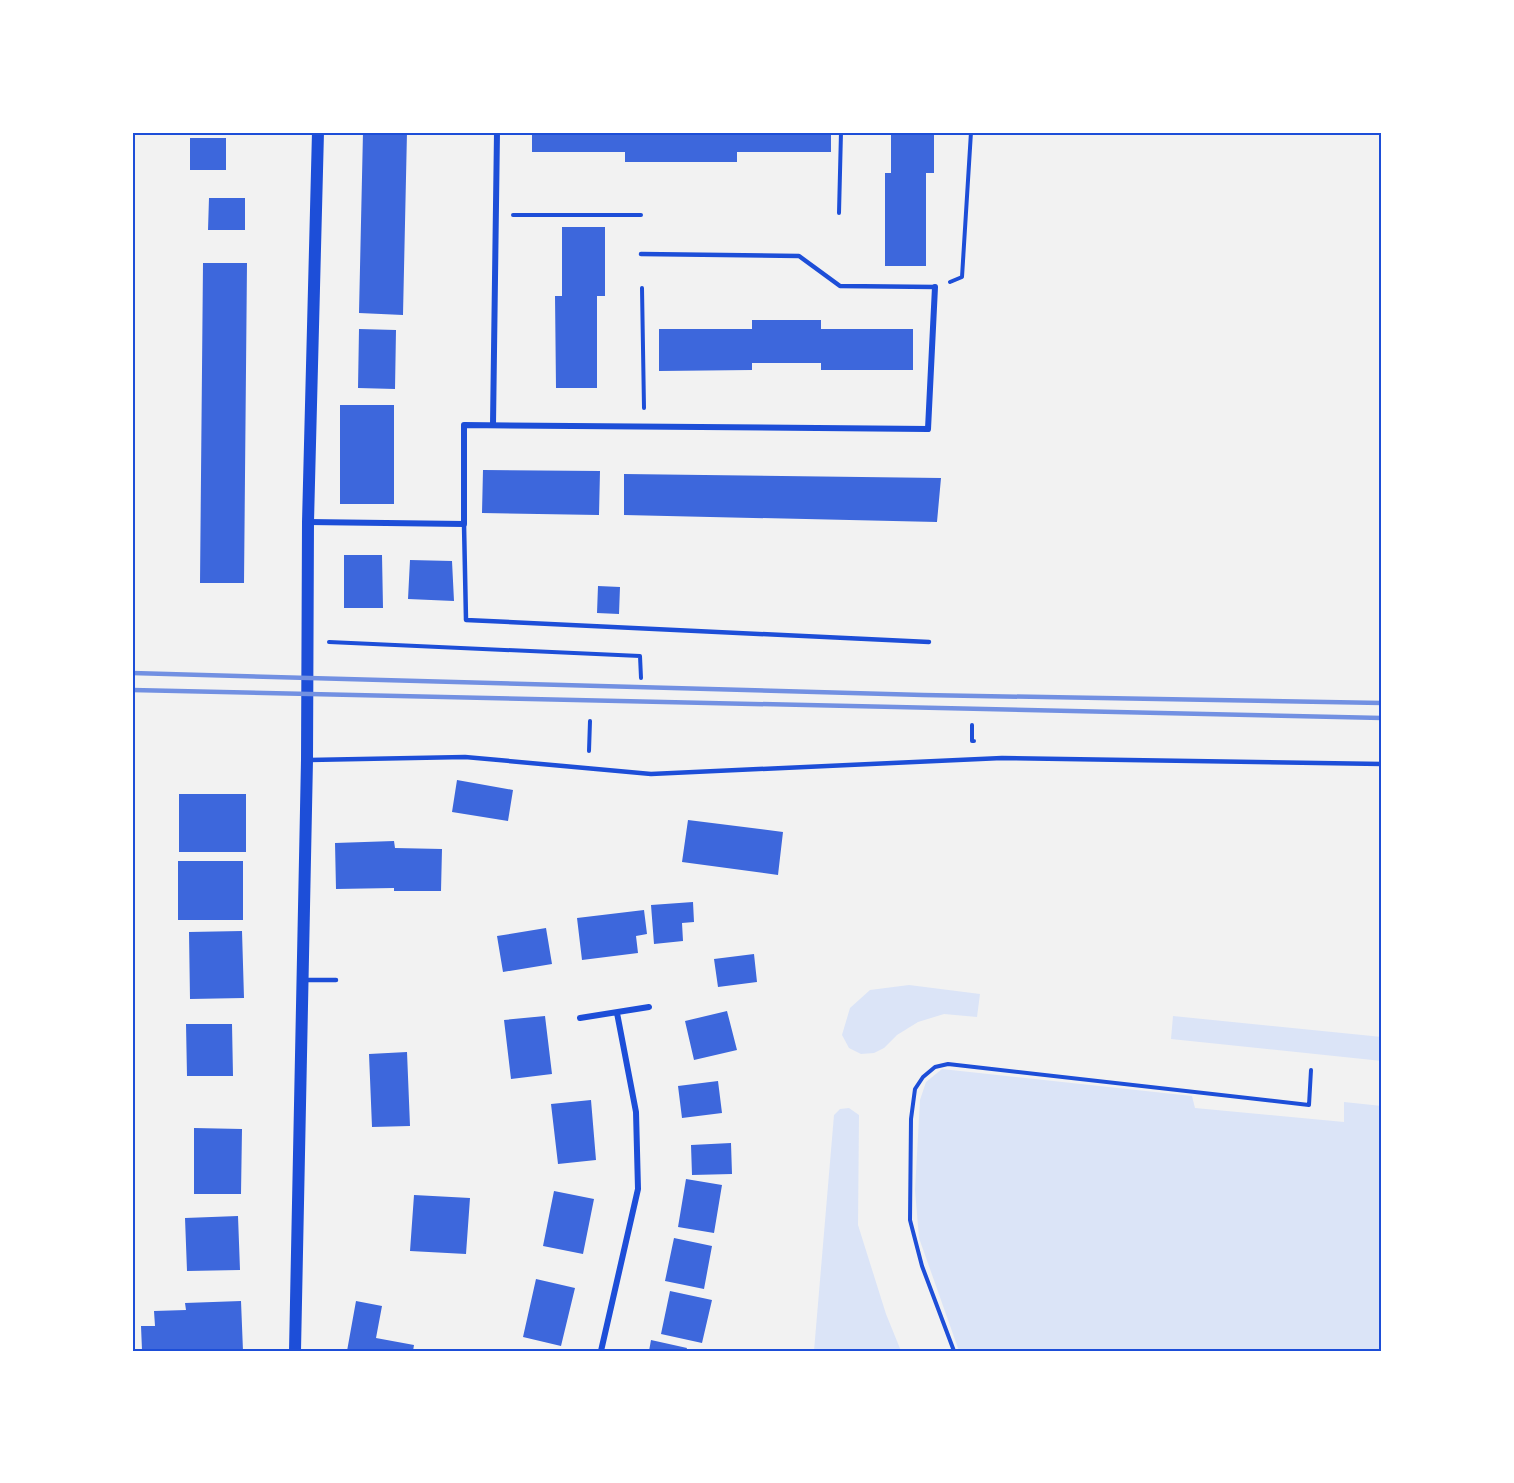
<svg xmlns="http://www.w3.org/2000/svg" width="1514" height="1483" font-family="Helvetica,sans-serif">
	<style>
		.green { fill: #dbe4f7 }
		.building { fill: #3d67dc }
		.lines { fill: none; stroke-linecap: round; stroke-linejoin: round }
		.path { stroke: #1d4ed8; stroke-width: 4 }
		.service { stroke: #1d4ed8; stroke-width: 4.5 }
		.minor { stroke: #1d4ed8; stroke-width: 6 }
		.secondary { stroke: #1d4ed8; stroke-width: 12 }
		.rail { stroke: #7290e2; stroke-width: 4.5 }
		.neatline { fill: none; stroke: #1d4ed8; stroke-width: 2 }
	</style>
	<rect width="100%" height="100%" fill="#f2f2f2"/>
	<path class="green" d="M909,985l71,9 -3,23 -33,-3 -26,8 -21,13 -13,13 -10,5 -13,1 -12,-6 -7,-13 8,-27 20,-18z
		M1173,1016l209,21v24l-211,-22z
		M942,1069l250,27 3,12 149,14v-20l38,4v245h-423l-40,-113 -4,-48 5,-90 6,-18z
		M849,1108l10,7 -1,110 28,89 15,37h-87l20,-236 6,-6z"/>
	<path class="building" d="M363,132h44l-4,183 -44,-2z
		M532,132h299v20h-94v10h-112v-10h-93z
		M891,132h43v41h-8v93h-41v-93h6z
		M190,138h36v32h-36z
		M209,198h36v32h-37z
		M562,227h43v69h-8v92h-41l-1,-92h7z
		M203,263h44l-3,320h-44z
		M752,320h69v9h92v41h-92v-7h-69v7l-93,1v-42h93z
		M359,329l37,1 -1,59 -37,-1z
		M340,405h54v99h-54z
		M483,470l117,1 -1,44 -117,-2z
		M624,474l317,4 -4,44 -313,-7z
		M344,555h38l1,53h-39z
		M410,560l42,1 2,40 -46,-2z
		M598,586l22,1 -1,27 -22,-1z
		M457,780l56,10 -5,31 -56,-9z
		M179,794h67v58h-67z
		M688,820l95,12 -5,43 -96,-13z
		M394,841l1,7 47,1 -1,42h-47v-3l-58,1 -1,-46z
		M178,861h65v59h-65z
		M693,902l1,20 -12,1 1,18 -29,3 -3,-39z
		M644,910l3,24 -11,2 2,17 -56,7 -5,-42z
		M546,928l6,36 -49,8 -6,-36z
		M242,931l2,67 -54,1 -1,-67z
		M754,954l3,28 -39,5 -4,-28z
		M727,1011l10,39 -43,10 -9,-39z
		M545,1016l7,58 -41,5 -7,-59z
		M186,1024h46l1,52h-46z
		M407,1052l3,74 -38,1 -3,-73z
		M718,1081l4,32 -40,5 -4,-32z
		M591,1100l5,60 -38,4 -7,-60z
		M194,1128l48,1 -1,65h-47z
		M731,1143l1,31 -40,1 -1,-30z
		M686,1179l36,6 -8,48 -36,-6z
		M554,1191l40,8 -11,55 -40,-8z
		M414,1195l56,3 -4,56 -56,-3z
		M238,1216l2,54 -53,1 -2,-53z
		M674,1238l38,8 -8,43 -39,-8z
		M536,1279l39,9 -14,58 -38,-9z
		M670,1291l42,9 -10,43 -41,-9z
		M241,1301l2,50h-80v-2l-21,1 -1,-24h14l-1,-15 32,-1 -1,-7z
		M356,1301l26,5 -6,32 38,7 -1,6h-66z
		M651,1340l36,8 -1,3h-37z"/>
	<g class="lines">
		<path class="path" d="M839,213l2,-81
			M513,215h128
			M950,282l12,-5 9,-145
			M642,288l2,120
			M329,642l311,14 1,22
			M972,725v16h2
			M589,751l1,-30
			M954,1351l-32,-85 -12,-46 1,-101 4,-30 8,-12 12,-10 13,-3 361,41 2,-35"/>
		<path class="service" d="M641,254l158,2 41,30 95,1
			M464,524l2,96 463,22
			M309,760l156,-3 186,17 351,-16 380,6
			M303,980h33"/>
		<path class="minor" d="M493,425l4,-293
			M308,522l156,2v-99l464,4 7,-142
			M580,1018l69,-11
			M601,1351l37,-162 -2,-77 -19,-99"/>
		<path class="secondary" d="M295,1351l12,-591 1,-238 10,-390"/>
		<path class="rail" d="M132,673l791,22 459,8
			M132,690l1250,28"/>
	</g>
	<rect width="1514" height="1483" fill="none" stroke="#ffffff" stroke-width="267"/>
	<rect x="134" y="134" width="1246" height="1216" class="neatline"/>
</svg>
